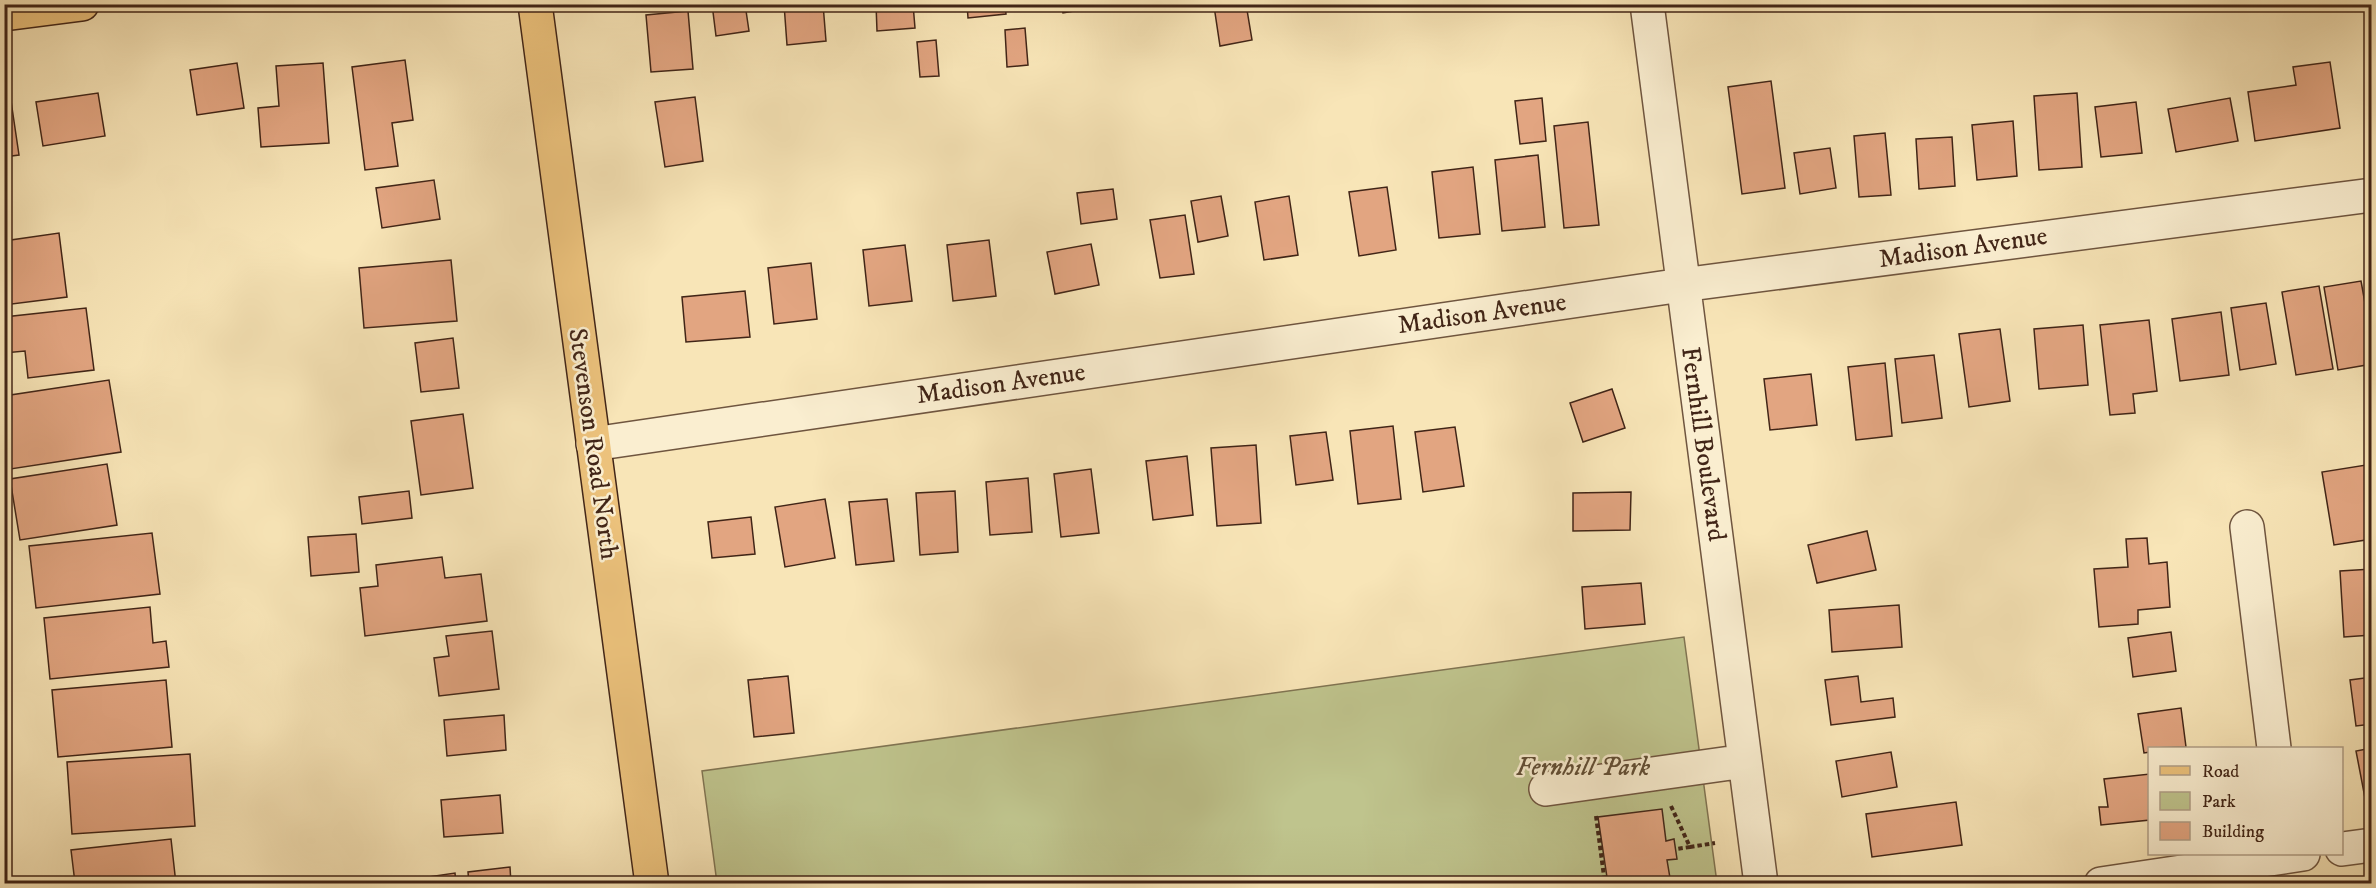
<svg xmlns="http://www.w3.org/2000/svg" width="2376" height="888" font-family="'IM FELL DW Pica',serif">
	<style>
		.green { fill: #bfc48d; stroke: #807452; stroke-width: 1.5 }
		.building { fill: #e2a581; stroke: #412517; stroke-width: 1.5 }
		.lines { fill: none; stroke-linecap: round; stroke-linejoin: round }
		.minor-casing { stroke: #6f553f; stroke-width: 36 }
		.major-casing { stroke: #412517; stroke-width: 36 }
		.path { stroke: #412517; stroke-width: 4; stroke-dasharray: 4.5 3; stroke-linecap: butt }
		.minor { stroke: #faeed0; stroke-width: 33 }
		.major { stroke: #ecc27c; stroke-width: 33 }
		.labels { text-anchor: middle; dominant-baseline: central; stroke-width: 5; stroke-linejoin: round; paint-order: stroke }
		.street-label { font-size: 26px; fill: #412517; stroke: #faeed0 }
		.park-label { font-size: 26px; font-style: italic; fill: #604d34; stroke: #faeed0 }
	</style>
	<rect width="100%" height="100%" fill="#f8e5b7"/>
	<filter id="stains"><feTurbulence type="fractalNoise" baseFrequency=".00333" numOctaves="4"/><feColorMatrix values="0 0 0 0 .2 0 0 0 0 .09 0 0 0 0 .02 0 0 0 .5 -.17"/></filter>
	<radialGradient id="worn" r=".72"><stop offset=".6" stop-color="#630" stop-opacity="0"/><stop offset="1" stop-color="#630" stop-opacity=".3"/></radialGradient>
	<path class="green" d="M1684,637l33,246h-1000l-15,-112z"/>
	<path class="building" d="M712,4h33l4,27 -33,5z
		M784,4h39l3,37 -39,4z
		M876,4h37l2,24 -38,3z
		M967,4h38l1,10 -38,4z
		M1061,4h36l1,3 -35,6z
		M1223,4h23l6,36 -32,6 -6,-40z
		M688,11l5,58 -42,3 -5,-57z
		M1025,28l3,37 -21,2 -2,-37z
		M936,40l3,36 -19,1 -3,-35z
		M405,60l8,60 -21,3 6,43 -33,4 -13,-103z
		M2330,62l10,66 -85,13 -7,-49 48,-7 -3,-18z
		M237,63l7,45 -47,7 -7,-45z
		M323,63l6,80 -68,4 -3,-39 21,-2 -3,-40z
		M2368,74h4v27z
		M1771,81l14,107 -43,6 -14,-107z
		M98,93l7,43 -62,10 -7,-44z
		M2077,93l5,74 -43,3 -5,-74z
		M695,97l8,64 -38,6 -10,-65z
		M1542,98l4,43 -26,3 -5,-43z
		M2230,98l8,43 -62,11 -8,-43z
		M4,101h7l8,54 -15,2z
		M2136,102l6,51 -41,4 -6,-50z
		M2013,121l4,55 -40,4 -5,-55z
		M1588,122l11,103 -35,3 -10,-102z
		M1885,133l6,62 -32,2 -5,-61z
		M1952,137l3,49 -36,3 -3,-50z
		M1830,148l6,40 -36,6 -6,-41z
		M1538,155l7,72 -43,4 -7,-71z
		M1473,167l7,67 -41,4 -7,-66z
		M434,180l6,39 -58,9 -6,-40z
		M1387,187l9,63 -37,6 -10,-64z
		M1113,189l4,30 -36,5 -4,-31z
		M1221,196l7,40 -30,6 -7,-41z
		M1289,196l9,59 -34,5 -9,-58z
		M1185,215l9,59 -34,4 -10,-58z
		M59,233l8,64 -63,8v-64z
		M989,240l7,56 -43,5 -6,-56z
		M1091,244l8,41 -44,9 -8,-42z
		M905,245l7,56 -43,5 -6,-56z
		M451,260l6,61 -93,7 -5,-60z
		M811,263l6,56 -43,5 -6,-56z
		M2361,281l11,61v22l-34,6 -14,-83z
		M2319,286l14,83 -37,6 -14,-83z
		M745,291l5,46 -64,5 -4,-45z
		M2266,303l10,61 -36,6 -9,-62z
		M86,308l8,62 -66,8 -3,-27 -21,2v-36z
		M2221,312l8,63 -49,6 -8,-62z
		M2149,320l8,71 -24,3 2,19 -25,2 -10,-90z
		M2083,325l5,60 -49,4 -5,-60z
		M2000,329l10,72 -41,6 -10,-73z
		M453,338l6,50 -38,4 -6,-49z
		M1934,355l8,63 -40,5 -7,-64z
		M1885,363l7,73 -36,4 -8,-73z
		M1811,374l6,51 -47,5 -6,-51z
		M109,380l12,72 -117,18v-74z
		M1612,389l13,39 -42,14 -13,-39z
		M463,414l10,74 -52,7 -10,-74z
		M1393,426l8,73 -43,5 -8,-73z
		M1455,427l9,59 -41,6 -8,-60z
		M1326,432l7,48 -37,5 -6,-49z
		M1256,445l5,78 -44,3 -6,-78z
		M1187,456l6,59 -40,5 -7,-59z
		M107,464l10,61 -97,15 -10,-61z
		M2366,465l6,34v40l-38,6 -12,-73z
		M1091,469l8,64 -38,4 -7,-63z
		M1028,478l4,54 -42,3 -4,-53z
		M409,491l3,27 -50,6 -3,-27z
		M955,491l3,61 -38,3 -4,-62z
		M1631,492l-1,38 -57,1v-38z
		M825,499l10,59 -50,9 -10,-60z
		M887,499l7,62 -38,4 -7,-63z
		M751,517l4,37 -43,4 -4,-36z
		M1867,531l9,39 -59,13 -9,-38z
		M152,533l8,61 -124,14 -7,-62z
		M356,534l3,38 -48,4 -3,-39z
		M2147,538l2,26 18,-2 3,45 -32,3v14l-39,3 -5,-58 34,-2 -2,-28z
		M442,557l3,21 36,-4 6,47 -122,15 -5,-48 18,-2 -2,-21z
		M2372,569v66l-28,2 -4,-66z
		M1641,583l4,41 -60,5 -3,-42z
		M1899,605l3,42 -70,5 -3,-42z
		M150,607l3,36 13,-2 3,26 -119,12 -6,-61z
		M492,631l7,58 -60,7 -5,-38 15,-2 -3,-20z
		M2171,632l5,39 -43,6 -5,-39z
		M788,676l6,57 -40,4 -6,-57z
		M1858,676l3,26 32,-4 2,19 -64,8 -6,-45z
		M2372,677v47l-16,2 -6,-46z
		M166,680l6,67 -114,10 -6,-67z
		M2181,708l5,39 -36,1v4l-6,1 -6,-39z
		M504,715l2,35 -59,6 -3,-36z
		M2372,748v48l-7,2 -9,-47z
		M1891,752l6,35 -55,10 -6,-36z
		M190,754l5,72 -123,8 -5,-72z
		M2150,774v46l-49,5 -2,-18h9l-4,-28z
		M500,795l3,38 -59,4 -3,-37z
		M1956,802l6,43 -90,12 -6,-43z
		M1662,809l4,32 8,-2 3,20 -10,1 4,24h-63l-10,-67z
		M171,839l5,45h-72l-1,-4 -28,3 -4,-33z
		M510,867l1,17h-42l-1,-12z
		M455,873l1,11h-48l-1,-4z"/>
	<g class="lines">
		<defs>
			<path id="minor" d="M1647,4l114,880
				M593,444l1089,-159 690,-90
				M2247,527l27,221
				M1546,789l199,-28
				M2342,849l30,-4
				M2101,884l202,-30"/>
			<path id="major" d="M535,4l117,880
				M4,14l78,-10"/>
		</defs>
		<use href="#minor" class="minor-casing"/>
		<use href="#major" class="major-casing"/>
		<path class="path" d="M1671,806l19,41 -14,2
			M1596,816l9,68
			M1690,847l25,-4"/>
		<use href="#minor" class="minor"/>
		<use href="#major" class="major"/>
	</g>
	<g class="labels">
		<g class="street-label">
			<text transform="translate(1963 248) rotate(-8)">Madison Avenue</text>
			<text transform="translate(1482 314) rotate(-8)">Madison Avenue</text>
			<text transform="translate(1001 384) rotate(-8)">Madison Avenue</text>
			<text transform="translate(593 444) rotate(82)">Stevenson Road North</text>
			<text transform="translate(1703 444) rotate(82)">Fernhill Boulevard</text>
		</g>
		<g class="park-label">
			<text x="1583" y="767">Fernhill Park</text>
		</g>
	</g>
	<rect width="2376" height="888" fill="none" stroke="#f8e5b7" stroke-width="24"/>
	<rect x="6" y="6" width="2364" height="876" fill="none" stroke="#412517" stroke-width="3"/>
	<rect x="12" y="12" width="2352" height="864" fill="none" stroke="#412517" stroke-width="1.5"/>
	<rect x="2148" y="747" width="195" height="108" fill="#faeed0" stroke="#b09e86" stroke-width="1.5"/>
	<rect x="2160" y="766" width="30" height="9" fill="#ecc27c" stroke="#b09e86" stroke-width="1.5"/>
	<text x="2202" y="777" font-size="18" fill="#412517">Road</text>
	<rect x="2160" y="792" width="30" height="18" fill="#bfc48d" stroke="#b09e86" stroke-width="1.5"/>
	<text x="2202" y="807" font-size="18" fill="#412517">Park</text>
	<rect x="2160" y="822" width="30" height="18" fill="#e2a581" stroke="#b09e86" stroke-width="1.5"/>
	<text x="2202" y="837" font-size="18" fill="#412517">Building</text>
	<rect width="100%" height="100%" filter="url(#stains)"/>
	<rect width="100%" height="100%" fill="url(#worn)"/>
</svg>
